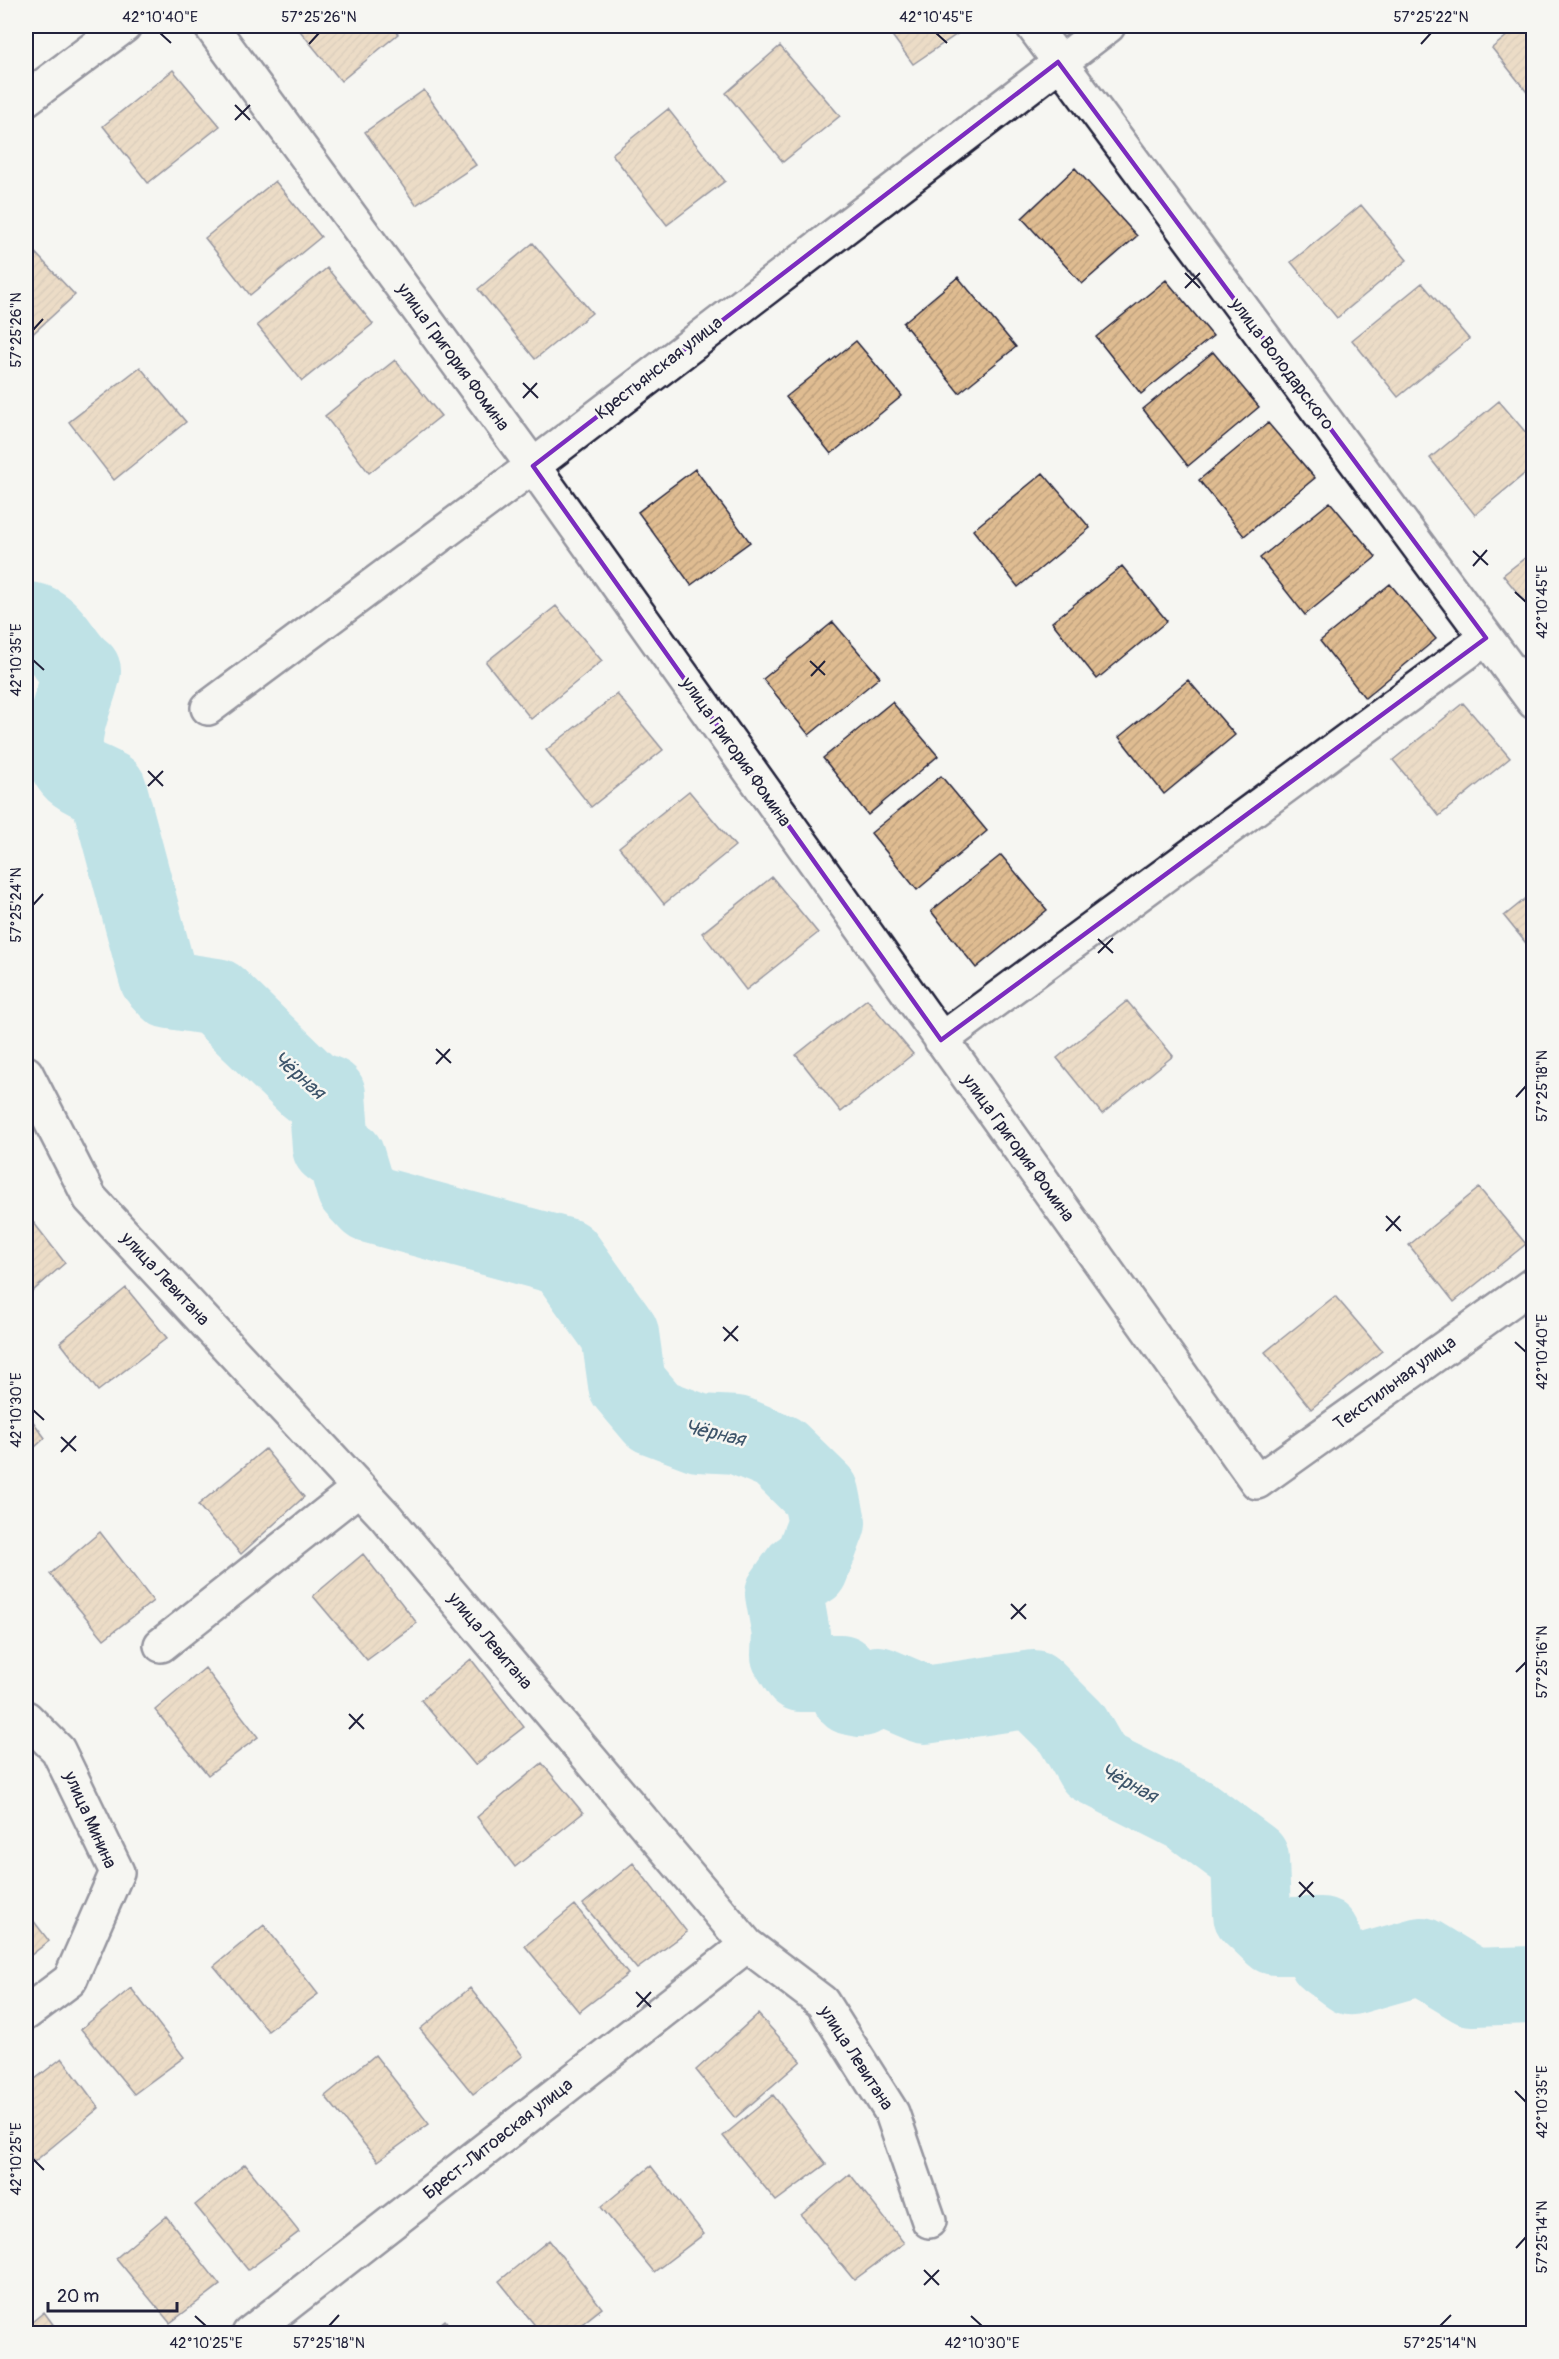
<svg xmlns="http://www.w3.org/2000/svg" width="1559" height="2359" font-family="Pangolin,sans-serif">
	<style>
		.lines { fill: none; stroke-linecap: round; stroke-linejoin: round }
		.river { stroke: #7bc9d8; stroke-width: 78 }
		.building { fill: url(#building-hatch); stroke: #22223b; stroke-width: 1.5 }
		.minor-casing { stroke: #22223b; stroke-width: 38 }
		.minor { stroke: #f6f6f2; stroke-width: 33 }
		.marked { fill: none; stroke: #7b2cbf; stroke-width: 4.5; stroke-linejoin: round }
		.ticks { fill: none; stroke: #22223b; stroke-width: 2 }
		.labels { text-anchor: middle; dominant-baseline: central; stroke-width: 5; stroke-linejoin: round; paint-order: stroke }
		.street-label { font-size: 18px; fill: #22223b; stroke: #f6f6f2 }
		.water-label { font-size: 20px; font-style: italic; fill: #3d546a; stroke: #f6f6f2 }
		.neatline { fill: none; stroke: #22223b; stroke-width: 2 }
		.ticks-label { font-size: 15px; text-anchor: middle; fill: #22223b }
	</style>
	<defs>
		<pattern id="building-hatch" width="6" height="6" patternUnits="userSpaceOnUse" patternTransform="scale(1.5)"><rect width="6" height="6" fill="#dfbc91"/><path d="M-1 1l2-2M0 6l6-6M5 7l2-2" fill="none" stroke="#bfa17e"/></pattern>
	</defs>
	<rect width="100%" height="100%" fill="#f6f6f2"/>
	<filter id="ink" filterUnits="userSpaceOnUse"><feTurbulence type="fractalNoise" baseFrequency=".0167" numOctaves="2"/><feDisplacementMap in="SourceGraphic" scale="12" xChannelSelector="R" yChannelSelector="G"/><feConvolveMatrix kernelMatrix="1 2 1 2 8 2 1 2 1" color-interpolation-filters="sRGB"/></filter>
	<g filter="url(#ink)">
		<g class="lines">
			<path class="river" d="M26,621c26,0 36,35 56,50 -6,30 -33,75 -7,101 8,7 23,12 33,18l50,187 12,13 46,7 94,91 17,7 4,52 15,11 9,30 15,16 195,53 55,77 7,50 27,32 45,17 38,2 41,17 43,42 6,29 -17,45 -10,3 -16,23 7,40 -1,21 11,18h39l10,13 1,10 10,2 17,-13 47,20 108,-16 39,39 22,38 97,49 59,44 2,55 23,22h46l6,22 24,18 70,-20 51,31 62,-2"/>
		</g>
		<path class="building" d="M296,26h94l8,8 -57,47z
			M885,26h84l-56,38z
			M1519,26h15v75l-42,-53z
			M780,46l60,70 -57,46 -57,-69z
			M173,70l47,56 -72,57 -45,-57z
			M424,90l52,75 -60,40 -51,-73z
			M668,109l57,72 -58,44 -55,-71z
			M1075,168l62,68 -55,48 -60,-66z
			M275,181l46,56 -71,58 -45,-57z
			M1361,205l46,55 -70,58 -46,-56z
			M26,243l49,52 -49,45z
			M533,243l59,70 -57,46 -57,-70z
			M327,268l46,56 -71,57 -45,-56z
			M958,277l58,70 -57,46 -56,-70z
			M1166,280l47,56 -72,58 -45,-57z
			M1422,283l47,56 -71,58 -46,-57z
			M856,341l46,55 -71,58 -45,-57z
			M1213,352l46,55 -71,59 -45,-57z
			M395,360l46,56 -72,57 -44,-57z
			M140,367l46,55 -72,58 -45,-58z
			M1499,401l35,41v24l-59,49 -45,-57z
			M1268,423l47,55 -71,58 -45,-56z
			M695,469l55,73 -59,43 -53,-73z
			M1043,473l47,55 -72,59 -45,-57z
			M1330,502l46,55 -71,58 -45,-57z
			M1534,551v62l-31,-38z
			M1122,566l45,55 -70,58 -45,-57z
			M1390,584l46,55 -71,59 -45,-57z
			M556,606l46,55 -71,58 -45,-57z
			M833,622l47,55 -71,58 -46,-56z
			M1188,680l47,55 -71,59 -45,-57z
			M617,694l46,56 -72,57 -45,-57z
			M892,702l46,54 -70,59 -45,-57z
			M1463,703l47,55 -71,58 -46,-56z
			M941,776l46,55 -70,59 -46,-57z
			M689,791l46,55 -71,58 -45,-57z
			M1001,855l46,55 -71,58 -45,-57z
			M772,877l46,56 -72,57 -44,-57z
			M1534,892v61l-30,-37z
			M867,999l46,55 -72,58 -45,-57z
			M1127,1001l46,55 -71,58 -45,-56z
			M1479,1188l47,56 -72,58 -45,-57z
			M27,1214l38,49 -39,34v-82z
			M126,1288l41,50 -69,53 -38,-49z
			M1335,1296l47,55 -71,58 -46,-57z
			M26,1412l19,26 -19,17z
			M265,1449l39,48 -63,57 -43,-49z
			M100,1532l53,69 -49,38 -54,-65z
			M363,1554l54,69 -50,37 -54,-64z
			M471,1659l53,68 -49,38 -54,-65z
			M205,1668l53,69 -50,38 -53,-65z
			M542,1763l41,50 -68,54 -38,-50z
			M633,1863l54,69 -50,37 -54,-65z
			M575,1905l53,69 -49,38 -54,-66z
			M26,1911l23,30 -23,18z
			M264,1925l54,69 -50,37 -54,-65z
			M131,1988l53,69 -50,37 -53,-65z
			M470,1988l53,68 -50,38 -53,-65z
			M758,2014l43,47 -66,57 -39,-48z
			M375,2055l54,69 -51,37 -53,-65z
			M62,2058l37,50 -65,54 -8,-10v-66z
			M773,2095l53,69 -50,37 -53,-65z
			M245,2164l54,68 -51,38 -53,-65z
			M651,2166l53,68 -50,38 -53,-65z
			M850,2174l54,69 -50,37 -53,-65z
			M166,2216l54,69 -50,38 -54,-65z
			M549,2240l53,68 -33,26h-27l-43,-53z
			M44,2312l16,22h-34v-7z
			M445,2320l11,14h-28z"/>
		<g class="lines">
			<defs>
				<path id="minor" d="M211,26l322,440 724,1016 277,-198
					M1033,26l501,676
					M26,99l98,-73
					M208,708l325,-242 575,-440
					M941,1040l545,-402
					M26,1073l64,125 295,318 362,429 75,57 70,111 37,108
					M161,1645l198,-157
					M26,1718l32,32 59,122 -47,108 -44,33
					M249,2334l498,-389"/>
			</defs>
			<use href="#minor" class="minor-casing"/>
			<use href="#minor" class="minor"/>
		</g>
	</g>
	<path d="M0 0H1559V2359H0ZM1058,62l428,576 -545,402 -408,-574z" fill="#f6f6f2" fill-opacity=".55" fill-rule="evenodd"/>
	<path class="marked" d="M1058,62l428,576 -545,402 -408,-574z"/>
	<path class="ticks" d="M160,33l11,10M936,33l11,10M309,44l10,-11M1421,44l10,-11M235,105l15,15M235,120l15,-15M1185,273l15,15M1185,288l15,-15M33,330l10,-11M523,383l15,15M523,398l14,-15M1473,551l15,14M1473,566l14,-16M1515,592l11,10M33,660l11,10M810,661l15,14M811,676l14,-15M148,771l15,15M148,786l15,-15M33,905l10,-11M1098,939l15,14M1098,953l15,-15M436,1049l15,14M436,1064l14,-15M1516,1097l10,-11M1386,1216l15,15M1386,1231l14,-15M723,1327l15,14M724,1341l14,-15M1515,1342l11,10M33,1410l11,10M61,1437l15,14M61,1452l15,-16M1011,1604l15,15M1011,1619l15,-15M1516,1672l10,-10M349,1714l15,15M349,1729l14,-15M1299,1882l15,15M1299,1897l14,-15M636,1992l15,15M637,2007l14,-15M1515,2091l11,11M33,2159l11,11M1516,2248l10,-11M924,2270l15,15M924,2285l15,-15M195,2316l11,10M971,2316l11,10M329,2326l10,-11M1440,2326l11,-11"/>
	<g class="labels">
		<g class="street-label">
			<text transform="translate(453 357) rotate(54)">улица Григория Фомина</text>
			<text transform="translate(1282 364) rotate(53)">улица Володарского</text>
			<text transform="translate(659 368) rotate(-38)">Крестьянская улица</text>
			<text transform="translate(736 752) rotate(55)">улица Григория Фомина</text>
			<text transform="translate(1018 1148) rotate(54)">улица Григория Фомина</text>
			<text transform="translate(165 1279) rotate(47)">улица Левитана</text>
			<text transform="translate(1395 1383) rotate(-36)">Текстильная улица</text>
			<text transform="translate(490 1641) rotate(50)">улица Левитана</text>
			<text transform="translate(90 1820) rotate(66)">улица Минина</text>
			<text transform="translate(856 2058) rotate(57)">улица Левитана</text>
			<text transform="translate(498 2139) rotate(-38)">Брест-Литовская улица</text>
		</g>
		<g class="water-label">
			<text transform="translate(299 1075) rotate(41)">Чёрная</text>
			<text transform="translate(715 1433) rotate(13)">Чёрная</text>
			<text transform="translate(1129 1783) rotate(28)">Чёрная</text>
		</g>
	</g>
	<rect width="1559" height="2359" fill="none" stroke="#f6f6f2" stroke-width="66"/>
	<path d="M48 2302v9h129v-9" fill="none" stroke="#22223b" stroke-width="3"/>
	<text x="57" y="2302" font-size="18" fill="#22223b" stroke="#f6f6f2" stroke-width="4.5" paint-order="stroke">20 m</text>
	<rect x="33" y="33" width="1493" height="2293" class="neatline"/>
	<g class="ticks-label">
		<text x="160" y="22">42°10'40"E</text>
		<text x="319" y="22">57°25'26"N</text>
		<text x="936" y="22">42°10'45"E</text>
		<text x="1431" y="22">57°25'22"N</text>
		<text transform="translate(16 330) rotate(-90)" y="5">57°25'26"N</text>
		<text transform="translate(1542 602) rotate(-90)" y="5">42°10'45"E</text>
		<text transform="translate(16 660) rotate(-90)" y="5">42°10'35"E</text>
		<text transform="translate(16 905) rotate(-90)" y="5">57°25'24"N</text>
		<text transform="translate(1542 1086) rotate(-90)" y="5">57°25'18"N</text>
		<text transform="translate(1542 1352) rotate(-90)" y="5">42°10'40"E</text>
		<text transform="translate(16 1410) rotate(-90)" y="5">42°10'30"E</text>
		<text transform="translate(1542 1662) rotate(-90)" y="5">57°25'16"N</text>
		<text transform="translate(1542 2102) rotate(-90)" y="5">42°10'35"E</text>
		<text transform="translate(16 2159) rotate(-90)" y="5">42°10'25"E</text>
		<text transform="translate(1542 2237) rotate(-90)" y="5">57°25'14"N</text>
		<text x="206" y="2348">42°10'25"E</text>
		<text x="329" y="2348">57°25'18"N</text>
		<text x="982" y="2348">42°10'30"E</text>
		<text x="1440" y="2348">57°25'14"N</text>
	</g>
</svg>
